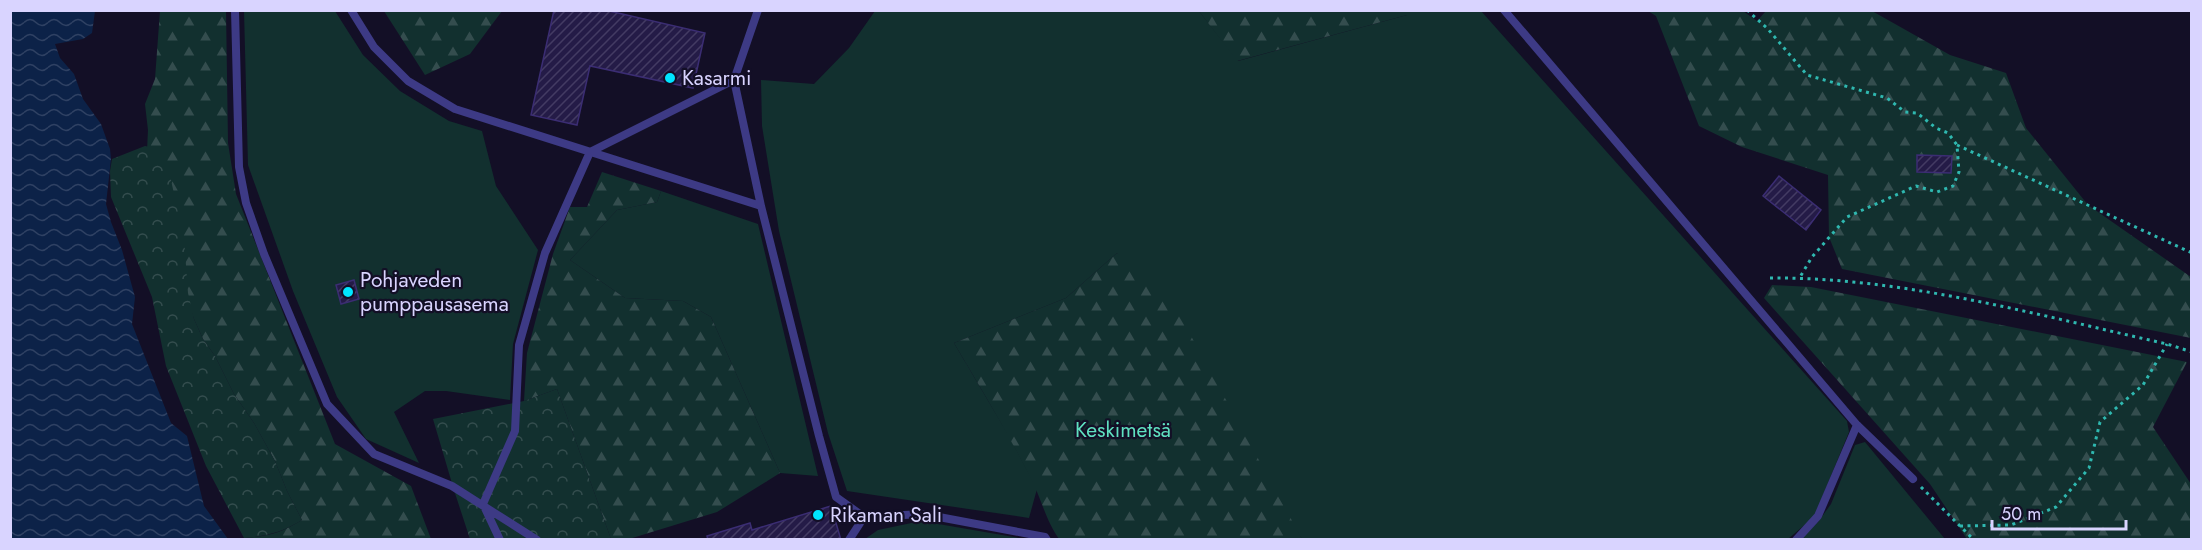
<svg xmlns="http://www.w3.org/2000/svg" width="2202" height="550" font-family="Jost,sans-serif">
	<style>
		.grass { fill: #12302f; fill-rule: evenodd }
		.forest { fill: url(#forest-firs) }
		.park { fill: url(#park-crowns) }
		.water { fill: url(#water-waves) }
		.building { fill: url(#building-hatch); stroke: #3b2d73; stroke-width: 1.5 }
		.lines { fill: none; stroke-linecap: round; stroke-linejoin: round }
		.path { stroke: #2fb8b0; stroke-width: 3; stroke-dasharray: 3 4.5; stroke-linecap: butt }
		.service { stroke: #3d3a85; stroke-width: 8 }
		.poi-dot { fill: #00e5ff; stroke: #130f26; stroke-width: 2 }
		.labels { text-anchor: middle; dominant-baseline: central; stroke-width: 4.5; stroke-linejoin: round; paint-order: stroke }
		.poi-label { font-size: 21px; fill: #d9d4ff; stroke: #130f26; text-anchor: start }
		.park-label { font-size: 21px; fill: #5fe0c0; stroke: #130f26 }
	</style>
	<defs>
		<pattern id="forest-firs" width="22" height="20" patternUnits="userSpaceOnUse" patternTransform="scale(1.5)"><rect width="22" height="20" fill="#12302f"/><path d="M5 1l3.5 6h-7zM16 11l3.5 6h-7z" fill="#344d4e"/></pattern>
		<pattern id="park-crowns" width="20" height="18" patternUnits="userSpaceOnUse" patternTransform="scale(1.5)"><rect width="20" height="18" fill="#12302f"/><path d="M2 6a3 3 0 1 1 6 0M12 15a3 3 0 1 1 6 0" fill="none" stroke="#344d4e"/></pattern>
		<pattern id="water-waves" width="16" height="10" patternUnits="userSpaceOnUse" patternTransform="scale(1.5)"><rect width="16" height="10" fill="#0c2248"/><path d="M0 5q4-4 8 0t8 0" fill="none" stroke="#2f4163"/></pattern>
		<pattern id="building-hatch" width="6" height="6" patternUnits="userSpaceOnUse" patternTransform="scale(1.5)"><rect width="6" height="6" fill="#241b47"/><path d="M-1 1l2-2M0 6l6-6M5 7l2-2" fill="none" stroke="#433b63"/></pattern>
	</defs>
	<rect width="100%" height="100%" fill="#130f26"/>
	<path class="grass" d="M244,11h91l28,44 37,36 49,30 33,10 14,55 42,64 -25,94 -3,56 -64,-9h-21l-31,21 25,51 -53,-24 -29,-42 -44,-106 -45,-126zM354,280l5,19 -18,5 -5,-19z
		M875,11h324l39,50 169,-46v-4h74l366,410 2,11 -35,85 -26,22h-486l-185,-286 -51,45 -112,45 55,93 28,53 -8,29 -182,-27 -19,-58 -49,-202 -17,-105 -1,-46 53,4 35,-36z
		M661,191l97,33 60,252 -38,-3 -69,-156 -28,-16 -58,-3 -55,-38 47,-50 40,-8z
		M1865,442l80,97 -146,1 19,-18 13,-18 24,-59z
		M921,521l104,18h-160l13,-9z"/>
	<path class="forest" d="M160,11h66l2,132 8,51 99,250 76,42 20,53 -187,-1c25,-2 37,-5 58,-18l-15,-29 -12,-30 -21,-38 -20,-29 -19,-38 -12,-17 -9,-20 -48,-146 2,-43 -3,-26 10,-25z
		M384,11h118l-32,43 -45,21z
		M1199,11l208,-1v5l-170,46z
		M1648,11h95l14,10 9,-10h106l78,44 56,18 20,55 62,77 103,72v61l-349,-69 -13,-32 -1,-62 -86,-28 -43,-21 -43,-110z
		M602,172l59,19 -4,11 -40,8 -47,50 55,38 58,3 28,16 69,156 -63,39 -88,27h-18l-54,-150 -33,12 3,-48 26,-99 17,-47h17z
		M1117,253l56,50 129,236 -242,1c-14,-18 -19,-43 -30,-63 -23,-46 -50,-90 -76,-134l112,-45z
		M1772,285l39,2 376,75 -34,65 38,57v55h-224l-37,-55 -166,-186z"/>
	<path class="park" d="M145,146l14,3 7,9 18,80 4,55 6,26 9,20 12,17 19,38 20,29 21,38 12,30 15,29c-19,12 -35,16 -58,18l-38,-72 -40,-100 -14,-69 -41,-100 -1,-26 2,-12z
		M557,389l54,150h-141l-16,-49 -21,-71 91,-18z"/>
	<path class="water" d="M10,11h85l-3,22 -9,6 -28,5 5,14 14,16 9,25 18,25 9,25 1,10 -5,45 5,18 11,28 13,47 -3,27 39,99 16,13 17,70 24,33h-217z"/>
	<path class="building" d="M554,10h51l100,23 -12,55 -103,-22 -13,59 -46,-10z
		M1917,155l35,1 -1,17 -34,-1z
		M1779,176l42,34 -15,20 -43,-34z
		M354,280l5,19 -18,5 -5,-19z
		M831,506l10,34h-133l-1,-4 43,-13 2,7z"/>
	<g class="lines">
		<path class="path" d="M1747,10l20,18 40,47 80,23 18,14 12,1 19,15 12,5 9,12 2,27 -6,14 -16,6 -21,-6 -69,31 -35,40 -12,20
			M1957,145l235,108
			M1770,278c134,-1 267,37 397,66l25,8
			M1921,487l53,53
			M1960,526l51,-1 45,-18 33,-39 11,-46 43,-37 24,-41"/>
		<path class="service" d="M235,10l4,157 7,36 18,51 63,150 47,50 78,32 85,54
			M351,10l23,37 34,34 47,28 306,97
			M1504,10l353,415 56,54
			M734,80l27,126 58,230 17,61 28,20 59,-3 122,23 2,3
			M483,504l32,-73 4,-86 26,-92 45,-101 144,-72 24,-70
			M483,504l17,36
			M849,540l15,-23
			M1796,540l22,-24 39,-91"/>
	</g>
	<g class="poi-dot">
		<circle cx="670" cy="78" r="6"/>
		<circle cx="348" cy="292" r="6"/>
		<circle cx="818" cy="515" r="6"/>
	</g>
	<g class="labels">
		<g class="poi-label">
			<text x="682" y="78">Kasarmi</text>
			<text x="360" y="280">Pohjaveden<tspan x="360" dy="24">pumppausasema</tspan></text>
			<text x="830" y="515">Rikaman Sali</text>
		</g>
		<g class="park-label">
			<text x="1123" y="430">Keskimetsä</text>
		</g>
	</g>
	<rect width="2202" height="550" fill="none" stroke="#d9d4ff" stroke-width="24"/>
	<path d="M1992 520v9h134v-9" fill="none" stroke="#d9d4ff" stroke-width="3"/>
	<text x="2001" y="520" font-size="18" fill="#d9d4ff" stroke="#130f26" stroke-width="4.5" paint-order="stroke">50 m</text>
</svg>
